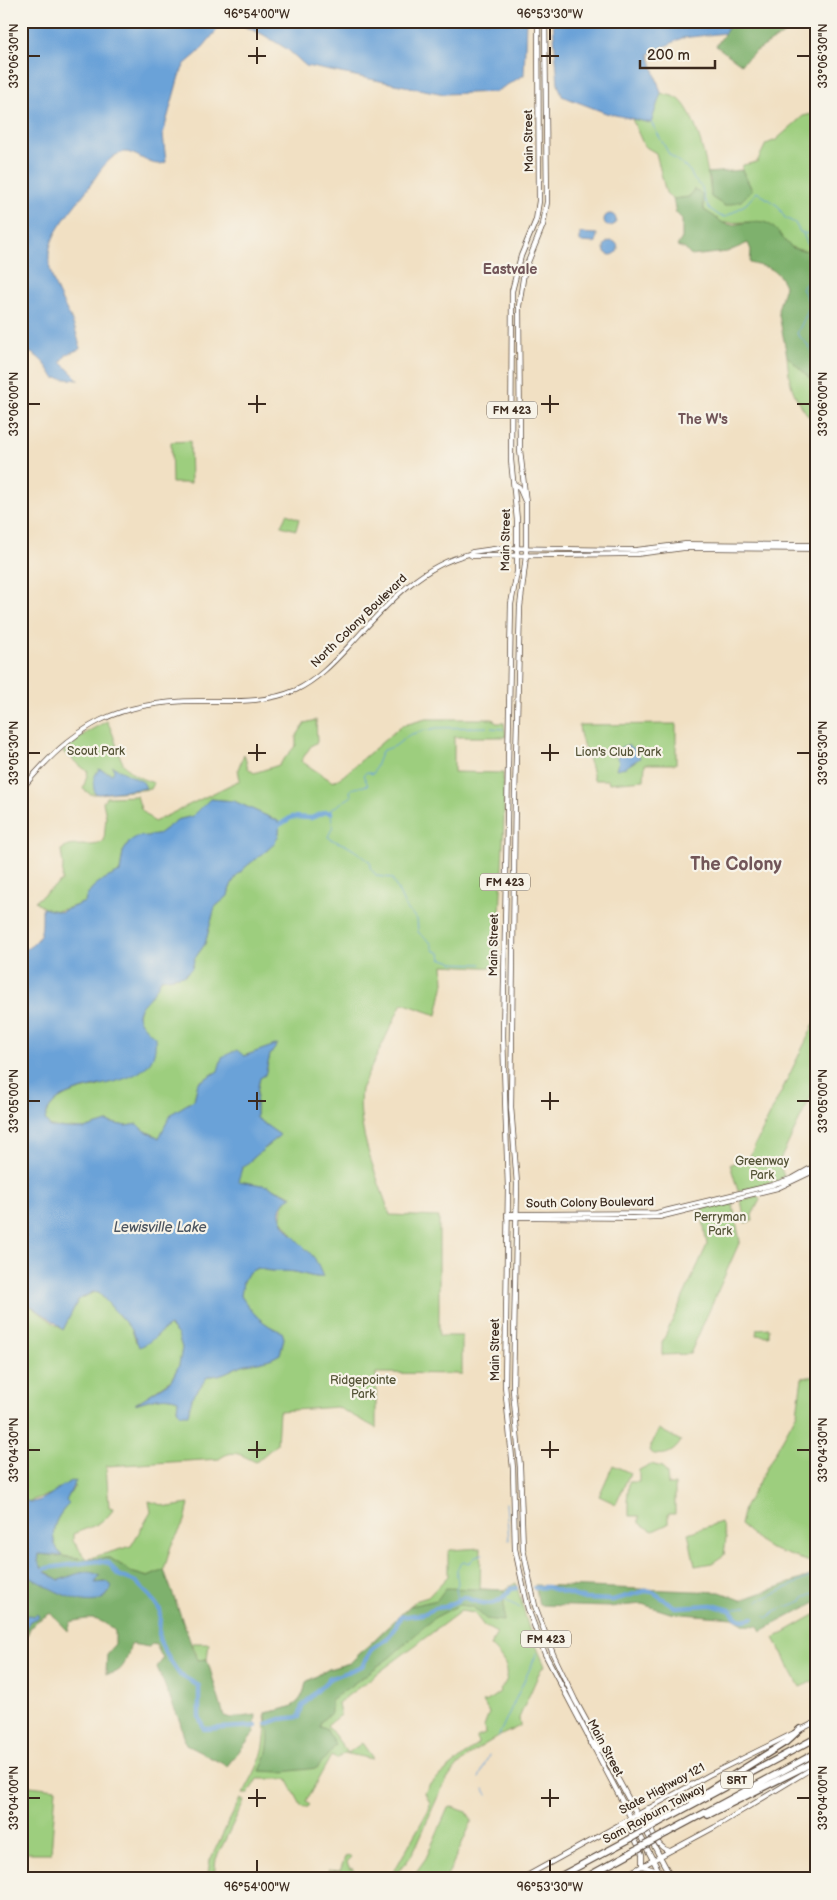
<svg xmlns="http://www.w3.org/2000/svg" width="837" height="1900" font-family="'Balsamiq Sans',sans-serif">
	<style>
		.green { fill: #9dce7e; stroke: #6c7c4e }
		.forest { fill: #7eb16d; stroke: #5c6e46 }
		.water { fill: #6aa2d8; stroke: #52667b }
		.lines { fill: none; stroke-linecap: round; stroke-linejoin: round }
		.stream { stroke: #6aa2d8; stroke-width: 1 }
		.river { stroke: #6aa2d8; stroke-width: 4.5 }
		.secondary-casing { stroke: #564537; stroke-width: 5.5 }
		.primary-casing { stroke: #564537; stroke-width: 6 }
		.highway-casing { stroke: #564537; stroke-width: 8 }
		.secondary { stroke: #fff; stroke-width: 4 }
		.primary { stroke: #fff; stroke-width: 4.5 }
		.highway { stroke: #fff; stroke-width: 5.5 }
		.highway-bridge-casing { stroke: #564537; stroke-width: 8; stroke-linecap: butt }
		.highway-bridge { stroke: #fff; stroke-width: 5.5 }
		.ticks { fill: none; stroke: #3b2a1e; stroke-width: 2 }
		.labels { text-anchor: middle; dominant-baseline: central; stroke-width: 4.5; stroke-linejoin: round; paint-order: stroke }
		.shield { fill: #f7f3e8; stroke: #73665b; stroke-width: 1 }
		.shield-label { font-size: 11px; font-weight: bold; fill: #3b2a1e }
		.street-label { font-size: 12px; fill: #3b2a1e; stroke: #f7f3e8 }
		.park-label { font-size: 12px; fill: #545336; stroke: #f7f3e8 }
		.neighbourhood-label { font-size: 14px; font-weight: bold; fill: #725659; stroke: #f7f3e8 }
		.water-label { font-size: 14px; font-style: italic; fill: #4b545f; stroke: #f7f3e8 }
		.district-label { font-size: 18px; font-weight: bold; fill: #725659; stroke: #f7f3e8 }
		.neatline { fill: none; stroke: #3b2a1e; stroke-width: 2 }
		.ticks-label { font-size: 12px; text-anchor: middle; fill: #3b2a1e }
	</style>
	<rect width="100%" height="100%" fill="#f7f3e8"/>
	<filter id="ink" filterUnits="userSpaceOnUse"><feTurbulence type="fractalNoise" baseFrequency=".02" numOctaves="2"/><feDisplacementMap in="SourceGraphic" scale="10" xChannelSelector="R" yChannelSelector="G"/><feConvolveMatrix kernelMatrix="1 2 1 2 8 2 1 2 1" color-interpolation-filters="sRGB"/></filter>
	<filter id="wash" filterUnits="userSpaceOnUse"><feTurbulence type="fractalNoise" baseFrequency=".0096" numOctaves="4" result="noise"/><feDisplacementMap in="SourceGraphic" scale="20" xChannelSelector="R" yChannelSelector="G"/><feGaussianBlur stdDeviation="1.12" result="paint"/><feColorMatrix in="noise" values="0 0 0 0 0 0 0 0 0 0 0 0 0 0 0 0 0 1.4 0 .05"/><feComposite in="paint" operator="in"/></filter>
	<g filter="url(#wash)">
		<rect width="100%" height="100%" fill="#f1e0c3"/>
		<path class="green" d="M661,93c6,2 14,3 18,6 18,14 31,76 32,98l14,9 27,-16 -10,-20 1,-5 14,-3 9,-18 10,-4 27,-24 13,-3v136c-26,6 -32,-9 -47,-25l-23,-2 -23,1 -19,-13 -1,-15 -9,-6 -5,8 -16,2 -7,-6 -10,-40 -12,-7 -12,-27 19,4z
			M787,356l29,28v42c-22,-29 -26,-34 -29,-70z
			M190,441l1,42h-19l-1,-41z
			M287,514l12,5 -3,11 -15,-4z
			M426,719h67l3,4h8l2,14h-52v35l49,1 1,44 -6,151 -55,-3 1,18 -7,32 -35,-12 -41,86c-5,43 16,86 29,126l49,2v119h23v38l-86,-1v55l-39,-21 -58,4 -2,33 -21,18c-16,-7 -22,-14 -37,-3l-113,7 3,41 4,1c-5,15 -26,20 -40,26v7l14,18 44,-13 20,-34 -2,-11 20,6 20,-3 -4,17 -14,25 -7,24 -16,7 -14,-4 -24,-15 -23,1 -25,-3c-15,-18 -9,-37 7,-52l-4,-3 10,-15 -48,16 -4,-2 -2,-6 3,-46 -3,-1v-148l42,31 15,-30 16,-8 5,1 33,37 4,12 20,-6 13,-10 9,9 4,13 -3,17 -8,15 -34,23c15,-3 26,-9 41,-3l-1,9 3,5 8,-1 4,-15 16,-22c15,1 25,-9 38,-12 12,-2 23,-3 34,-10l4,-16 -2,-6c-19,-7 -30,-19 -41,-36l2,-14 6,-10 9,-4c12,5 24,2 37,4 10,2 18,6 28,5l-41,-57c-1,-12 0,-17 10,-24l-24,-10 -31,-5 5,-13 38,-33 -24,-17c0,-14 0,-26 4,-40l5,-3 5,-20 7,-10 -34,11 -45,27 -4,17 -23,14 -11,24 -18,-9 -5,-5 -11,2 -19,-4 -23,7 -34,-2 -5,-7c4,-24 33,-30 54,-34l46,-58c-19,-18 8,-31 16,-49l15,-2 16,-9 3,-10 10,-14 10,-37 13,-11c5,-38 61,-42 50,-75l-44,-20 -24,-2 -17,17 -16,4 -20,15 -27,6 -7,11 -3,20c-15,7 -31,12 -35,30 -19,7 -34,15 -50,-1l27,-20 1,-16 -2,-15c11,-10 31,0 43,-9l2,-25 -3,-14 3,-5 31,-1 4,13 13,13 86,-42 -2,-11 6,-15 4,14 6,5 25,-8 17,-20v-8l9,-14 11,-3 1,22 -6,4 -10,15 32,21 10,-6 58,-50z
			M107,721c17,32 5,49 47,62l-3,6 -52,5h-9l-7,-5 5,-17 -25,-20 24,-20z
			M676,724v40h-31l-1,16 -35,3 -1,-3h-14c-3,-20 -14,-36 -15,-55z
			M816,1020v66l-35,72 -3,3 6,15 -5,4 -41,11 -8,-27 18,-4z
			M758,1196l2,4 -8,15 1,6 -8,2 -4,-23z
			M732,1201l8,40 -50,113 -28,1v-12l45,-98 -6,-36z
			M769,1328v8l-13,-1 1,-6z
			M816,1376v188l-48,-16 -28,-23 4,-17 53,-95 5,-35z
			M659,1429l22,12c-7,12 -17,16 -30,12l-2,-3z
			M651,1464l11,3 5,7 1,11h7v29h-7v10l-15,7 -14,-8v-7h-10v-14h-2l2,-20h10v-12z
			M613,1465l17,8 -14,31 -17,-8z
			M721,1522l5,16 -2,17 -12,8 -17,3 -7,-33z
			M481,1548l-1,41 24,1 12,-7 13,46 16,37 -4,3 -22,49 1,8c-27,13 -56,27 -73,54 -15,24 -22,51 -36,76 -6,9 -13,15 -20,23h-5l3,-5 3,1 37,-66 1,-6 -5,-10 4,-8 49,-41 -1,-7 8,-3 -1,-7 5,-14 -6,-11h3l15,-11 -1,-2c16,-15 3,-31 -10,-43l7,-13 -13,-7 -10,-13 -13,-2 -123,92 2,12 -13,10 21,28 14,-10 10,14v2l-28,-6 -7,6 -6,-3 -25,45 4,4 -2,2h-6l-15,-28h-30l-9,15h-5c17,-31 25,-45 22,-81 22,-5 37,-4 41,-31l23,-13 21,-6 65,-62 13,-4 20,-21v-23l2,-3z
			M816,1614v66l-16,7 -26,-49z
			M192,1643h17l-2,16 -9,1z
			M21,1785l35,4 -5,64h-30z
			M240,1799l4,2 -28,58 -2,17 -7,3 3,-19z
			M452,1807l15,5 5,9 -26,58h-35l15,-21 22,-50z
			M349,1856l2,2 -4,4 3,7 2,-1 4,7 7,4h-33l-2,-9 12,1 5,-14z"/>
		<path class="forest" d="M733,21h71l-49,31 -14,12 -25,-18z
			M742,170l10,20 -11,11 -16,5 -14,-9 -1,-18 -3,-6z
			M694,189l9,6 1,15c7,4 13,9 19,13 10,6 33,-7 46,1 19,13 16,32 47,25v135l-29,-28 -9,-46 7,-24c-8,-19 -17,-18 -35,-23l1,-13 -3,-7 -21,9 -36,4 -6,-7 -8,-3 5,-8v-19l-6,-6 -3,-14 16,-2z
			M39,1554l48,5 23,-1 24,15 14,4 16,-7 33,90 10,-1 17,57 8,2 24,-3 -2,18 -27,33 -41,-21 -6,-23 -23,-55 6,-8 -7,-14 -4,-1 -3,3 -18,-3c-5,15 -6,30 -25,30l1,-20 8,-9v-14c-16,-14 -24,-14 -44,-9l-3,9 -17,-18c-6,4 -14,7 -18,12 -9,8 -4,22 -12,30l3,-54 -3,-2v-26c22,8 78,51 91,13l-5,-4 -13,1 6,-7 -13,-5 -28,9 -14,-9 -7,-9z
			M816,1574v28l-55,29 -3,-5 -13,-1 -12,-7 -63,-5 -28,-9 -33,3 -70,-2 -4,-20 185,7 21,8z
			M446,1588l58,2v31l-18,-2 -13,-12 -14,-2 -25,13 -45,40 -58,42v13l-10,8 -1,6 6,2 10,16 -19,23 -35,4 -22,-1c10,-22 11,-34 5,-58 22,-5 37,-4 41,-31l23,-13 21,-6 60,-57 27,-6z"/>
		<path class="water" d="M21,21h505l-2,54 -29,17 -51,2 -138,-28 -19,-17 -25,-15 -19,-8 -21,-2 -24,29 -13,11 -6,12 -16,58 3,28c-15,9 -32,-15 -46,-9 -17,7 -26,29 -37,42 -34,43 -46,57 -20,108 8,16 15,29 17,46l-13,5 -6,8 18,18 -25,-2c-6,-11 -18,-28 -33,-27z
			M553,21h179l-7,12 -43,5 -33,16 12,39 -10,30 -45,-10 -44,-17 -4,-12z
			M604 220a6 6 0 1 1 12 0a6 6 0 1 1-12 0Z
			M580,233l17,1 -1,9 -16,-1z
			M604 248a7 7 0 1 1 14 0a7 7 0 1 1-14 0Z
			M627,745l10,5 3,8 -14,9 -10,2 3,-8 -2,-2 2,-11z
			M112,766l31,16 3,6 -47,6 -4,-1c-3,-9 -2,-16 4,-24l13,5 2,-3z
			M210,799l24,2 44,20c11,33 -45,37 -50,75l-13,11 -10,37 -10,14 -3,10 -7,7 -24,4c-13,31 -41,28 -6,58 7,65 -101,32 -110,83l5,7 34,2 23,-7 19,4 11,-2 5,5 17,9 12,-24 23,-14 4,-17 20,-12 4,-14 15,-7 7,6 34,-12 -8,11 -5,20 -5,3c-4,14 -4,26 -4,40l24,17 -38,33 -4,13 30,5 24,11c-34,17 13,47 23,62 3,6 6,13 8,18 -10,1 -18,-3 -28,-5 -13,-2 -25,1 -37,-4l-9,4 -6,10 -2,14c11,17 22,29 41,36l2,6 -4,16c-11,7 -22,8 -34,10 -13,3 -23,13 -38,12l-16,22 -4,16h-8l-3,-5 1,-9c-15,-6 -29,0 -43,4l36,-23 8,-16 3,-17 -4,-13 -8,-9c-12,6 -18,17 -31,21l-7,-17 -33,-37 -6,-1 -15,8 -15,30 -8,-8 -34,-23v-347c23,-12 21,-20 21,-44l18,4 25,-10c4,-18 20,-23 35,-30l3,-20 7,-11 6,-4 21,-2 20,-15 16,-4z
			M76,1480l-10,21 3,3c-16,15 -22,34 -7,52l-23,-2 -1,8 7,10 14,8c15,-4 27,-13 41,-4l-5,7 12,-1 5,4c-14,38 -69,-4 -91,-13v-79l2,6c19,9 36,-17 53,-20z
			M36,1614l3,2 -1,2 -8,3 -5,10 -4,-1v-5l6,-10 8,1z"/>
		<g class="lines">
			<path class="stream" d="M651,122l18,32 21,17 4,9 8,7 2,12 6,10 10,7 6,1 20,-13 11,-12 21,14 7,12 10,5 5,9 8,2 4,-4 4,1
				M803,234l9,20 -5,6 8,6 1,6
				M816,275l-6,3 -8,11c14,19 2,27 -5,45l10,10 9,18
				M491,728l12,1
				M481,964l-27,-1 -13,-5 -1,-5 -7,-3 -2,-7 -13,-11 -1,-13 -10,-9 -15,-32 -15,-2 -7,-8 1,-5c-8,-7 -19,-15 -28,-19 -6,-2 -9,-3 -15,-7l5,-11 -3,-16 22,-14 -2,-3 1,-4 17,-4 -5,-10 4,-3 6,2 9,-23 13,-5 14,-11 13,-4 14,-3 51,-1
				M506,1503l3,37
				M458,1599l-2,-10 2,-6c-1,-9 -4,-16 6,-21l4,2 8,-8 7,-2
				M505,1599l15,9
				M758,1601l58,-27
				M730,1610l17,-4
				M765,1616l3,2 7,-7 27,-10 2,-3 12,-5
				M498,1737l39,-84
				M479,1778l10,-23
				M484,1789l3,6"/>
			<path class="river" d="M276,827l16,-10 19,1 15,-6 5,1
				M41,1571l6,-3 51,-7 11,2 9,12 18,7 15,15 9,13 -1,29 10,20 11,16 19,11v31l5,12 52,-3
				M535,1588l12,-1 38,12 28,1 32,-9 8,1 22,15 37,-2 18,5 7,8 6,2 10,-2
				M267,1724l13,-5 19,-2 3,-11 27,-27 33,-13 11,-18 16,-11 12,-20 22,-3 13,-6 9,-1 19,-10c19,8 34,12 46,-8l6,-1"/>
		</g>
	</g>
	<g filter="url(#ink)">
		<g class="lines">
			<defs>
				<path id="secondary" d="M469,554l3,2 166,-2 47,-6 131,1
					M21,790c54,-66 97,-90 182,-89 32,0 63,2 93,-11 21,-10 37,-27 52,-43 35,-38 70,-81 121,-93l3,-2 28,-4 135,2 50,-6 131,1
					M507,1214l149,-1 116,-28 21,-7 23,-13
					M507,1217l125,1 28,-1 118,-29 38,-18
					M648,1808c-1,14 7,40 22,43
					M620,1824l9,3 13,27v12
					M642,1866l16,5
					M521,1879l188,-104 107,-53
					M618,1879l97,-52 101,-61"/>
				<path id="primary" d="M538,21l1,180 -3,19 -15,36 -9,35 -1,169 6,60v52l-6,32 -8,432 5,152 -3,197 8,84 2,80 13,60 17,45 118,225
					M545,21l2,181 -4,23 -19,47 -5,34 1,144 6,53v53l-6,51 -5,188 -4,312 6,77 -4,206 7,77 3,82 12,57 18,48 22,46 97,179
					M514,484l5,3 6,14
					M591,1743h4l4,7h4"/>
				<path id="highway" d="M692,1801l94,-59 14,-13
					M708,1815l108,-54
					M658,1823l158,-85
					M667,1833l149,-80
					M555,1879l73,-39
					M583,1879l51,-28"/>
			</defs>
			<use href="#secondary" class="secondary-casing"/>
			<use href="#primary" class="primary-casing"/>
			<use href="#highway" class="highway-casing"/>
			<use href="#secondary" class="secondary"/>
			<use href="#primary" class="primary"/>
			<use href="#highway" class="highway"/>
			<defs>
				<path id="highway-bridge" d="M628,1840l30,-17
					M634,1851l33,-18"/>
			</defs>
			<use href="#highway-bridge" class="highway-bridge-casing"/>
			<use href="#highway-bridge" class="highway-bridge"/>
		</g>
	</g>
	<path class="ticks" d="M257,28v12M550,28v12M257,47v17M550,47v17M28,56h12M248,56h18M541,56h18M797,56h13M257,395v18M550,395v18M28,404h12M248,404h18M541,404h18M797,404h13M257,744v17M550,744v17M28,753h12M248,753h18M541,753h18M797,753h13M257,1092v18M550,1092v18M28,1101h12M248,1101h18M541,1101h18M797,1101h13M257,1441v17M550,1441v17M28,1450h12M248,1450h18M541,1450h18M797,1450h13M257,1789v18M550,1789v18M28,1798h12M248,1798h18M541,1798h18M797,1798h13M257,1860v12M550,1860v12"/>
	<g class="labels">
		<g class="shield">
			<rect x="487" y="401.5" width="50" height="17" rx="4"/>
			<rect x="480" y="873.5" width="50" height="17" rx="4"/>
			<rect x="521" y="1630.5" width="50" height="17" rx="4"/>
			<rect x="721" y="1771.5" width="32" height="17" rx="4"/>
		</g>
		<g class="shield-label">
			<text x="512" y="410">FM 423</text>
			<text x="505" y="882">FM 423</text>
			<text x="546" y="1639">FM 423</text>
			<text x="737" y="1780">SRT</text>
		</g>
		<g class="street-label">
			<text transform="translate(529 141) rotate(-91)">Main Street</text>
			<text transform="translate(506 540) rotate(-89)">Main Street</text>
			<text transform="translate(359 621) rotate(-44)">North Colony Boulevard</text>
			<text transform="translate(494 945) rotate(-89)">Main Street</text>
			<text transform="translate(590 1203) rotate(-1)">South Colony Boulevard</text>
			<text transform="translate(495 1350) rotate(-90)">Main Street</text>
			<text transform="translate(605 1748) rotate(62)">Main Street</text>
			<text transform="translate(662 1789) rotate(-28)">State Highway 121</text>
			<text transform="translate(654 1814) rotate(-28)">Sam Rayburn Tollway</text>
		</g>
		<g class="park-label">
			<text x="96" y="751">Scout Park</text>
			<text x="618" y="752">Lion's Club Park</text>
			<text x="762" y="1161">Greenway<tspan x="762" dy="14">Park</tspan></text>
			<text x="720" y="1217">Perryman<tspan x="720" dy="14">Park</tspan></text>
			<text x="363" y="1380">Ridgepointe<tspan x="363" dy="14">Park</tspan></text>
		</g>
		<g class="neighbourhood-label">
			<text x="510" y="269">Eastvale</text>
			<text x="703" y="419">The W's</text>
		</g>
		<g class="water-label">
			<text x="160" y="1227">Lewisville Lake</text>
		</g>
		<g class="district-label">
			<text x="736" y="864">The Colony</text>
		</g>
	</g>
	<rect width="837" height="1900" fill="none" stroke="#f7f3e8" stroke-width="55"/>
	<path d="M640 60v8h75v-8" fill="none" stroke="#3b2a1e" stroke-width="2.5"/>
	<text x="647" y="60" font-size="15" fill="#3b2a1e" stroke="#f7f3e8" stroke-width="4" paint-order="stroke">200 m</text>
	<rect x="28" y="28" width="782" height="1844" class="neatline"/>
	<g class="ticks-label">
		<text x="257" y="18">96°54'00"W</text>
		<text x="550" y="18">96°53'30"W</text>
		<text transform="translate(14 56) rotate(-90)" y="4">33°06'30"N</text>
		<text transform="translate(823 56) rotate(-90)" y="4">33°06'30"N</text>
		<text transform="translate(14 404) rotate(-90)" y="4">33°06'00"N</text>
		<text transform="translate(823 404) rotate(-90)" y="4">33°06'00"N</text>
		<text transform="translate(14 753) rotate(-90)" y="4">33°05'30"N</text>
		<text transform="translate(823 753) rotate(-90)" y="4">33°05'30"N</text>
		<text transform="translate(14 1101) rotate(-90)" y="4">33°05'00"N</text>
		<text transform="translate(823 1101) rotate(-90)" y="4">33°05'00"N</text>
		<text transform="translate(14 1450) rotate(-90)" y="4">33°04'30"N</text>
		<text transform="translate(823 1450) rotate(-90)" y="4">33°04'30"N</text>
		<text transform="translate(14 1798) rotate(-90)" y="4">33°04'00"N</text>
		<text transform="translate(823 1798) rotate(-90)" y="4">33°04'00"N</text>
		<text x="257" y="1891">96°54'00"W</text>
		<text x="550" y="1891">96°53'30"W</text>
	</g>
</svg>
